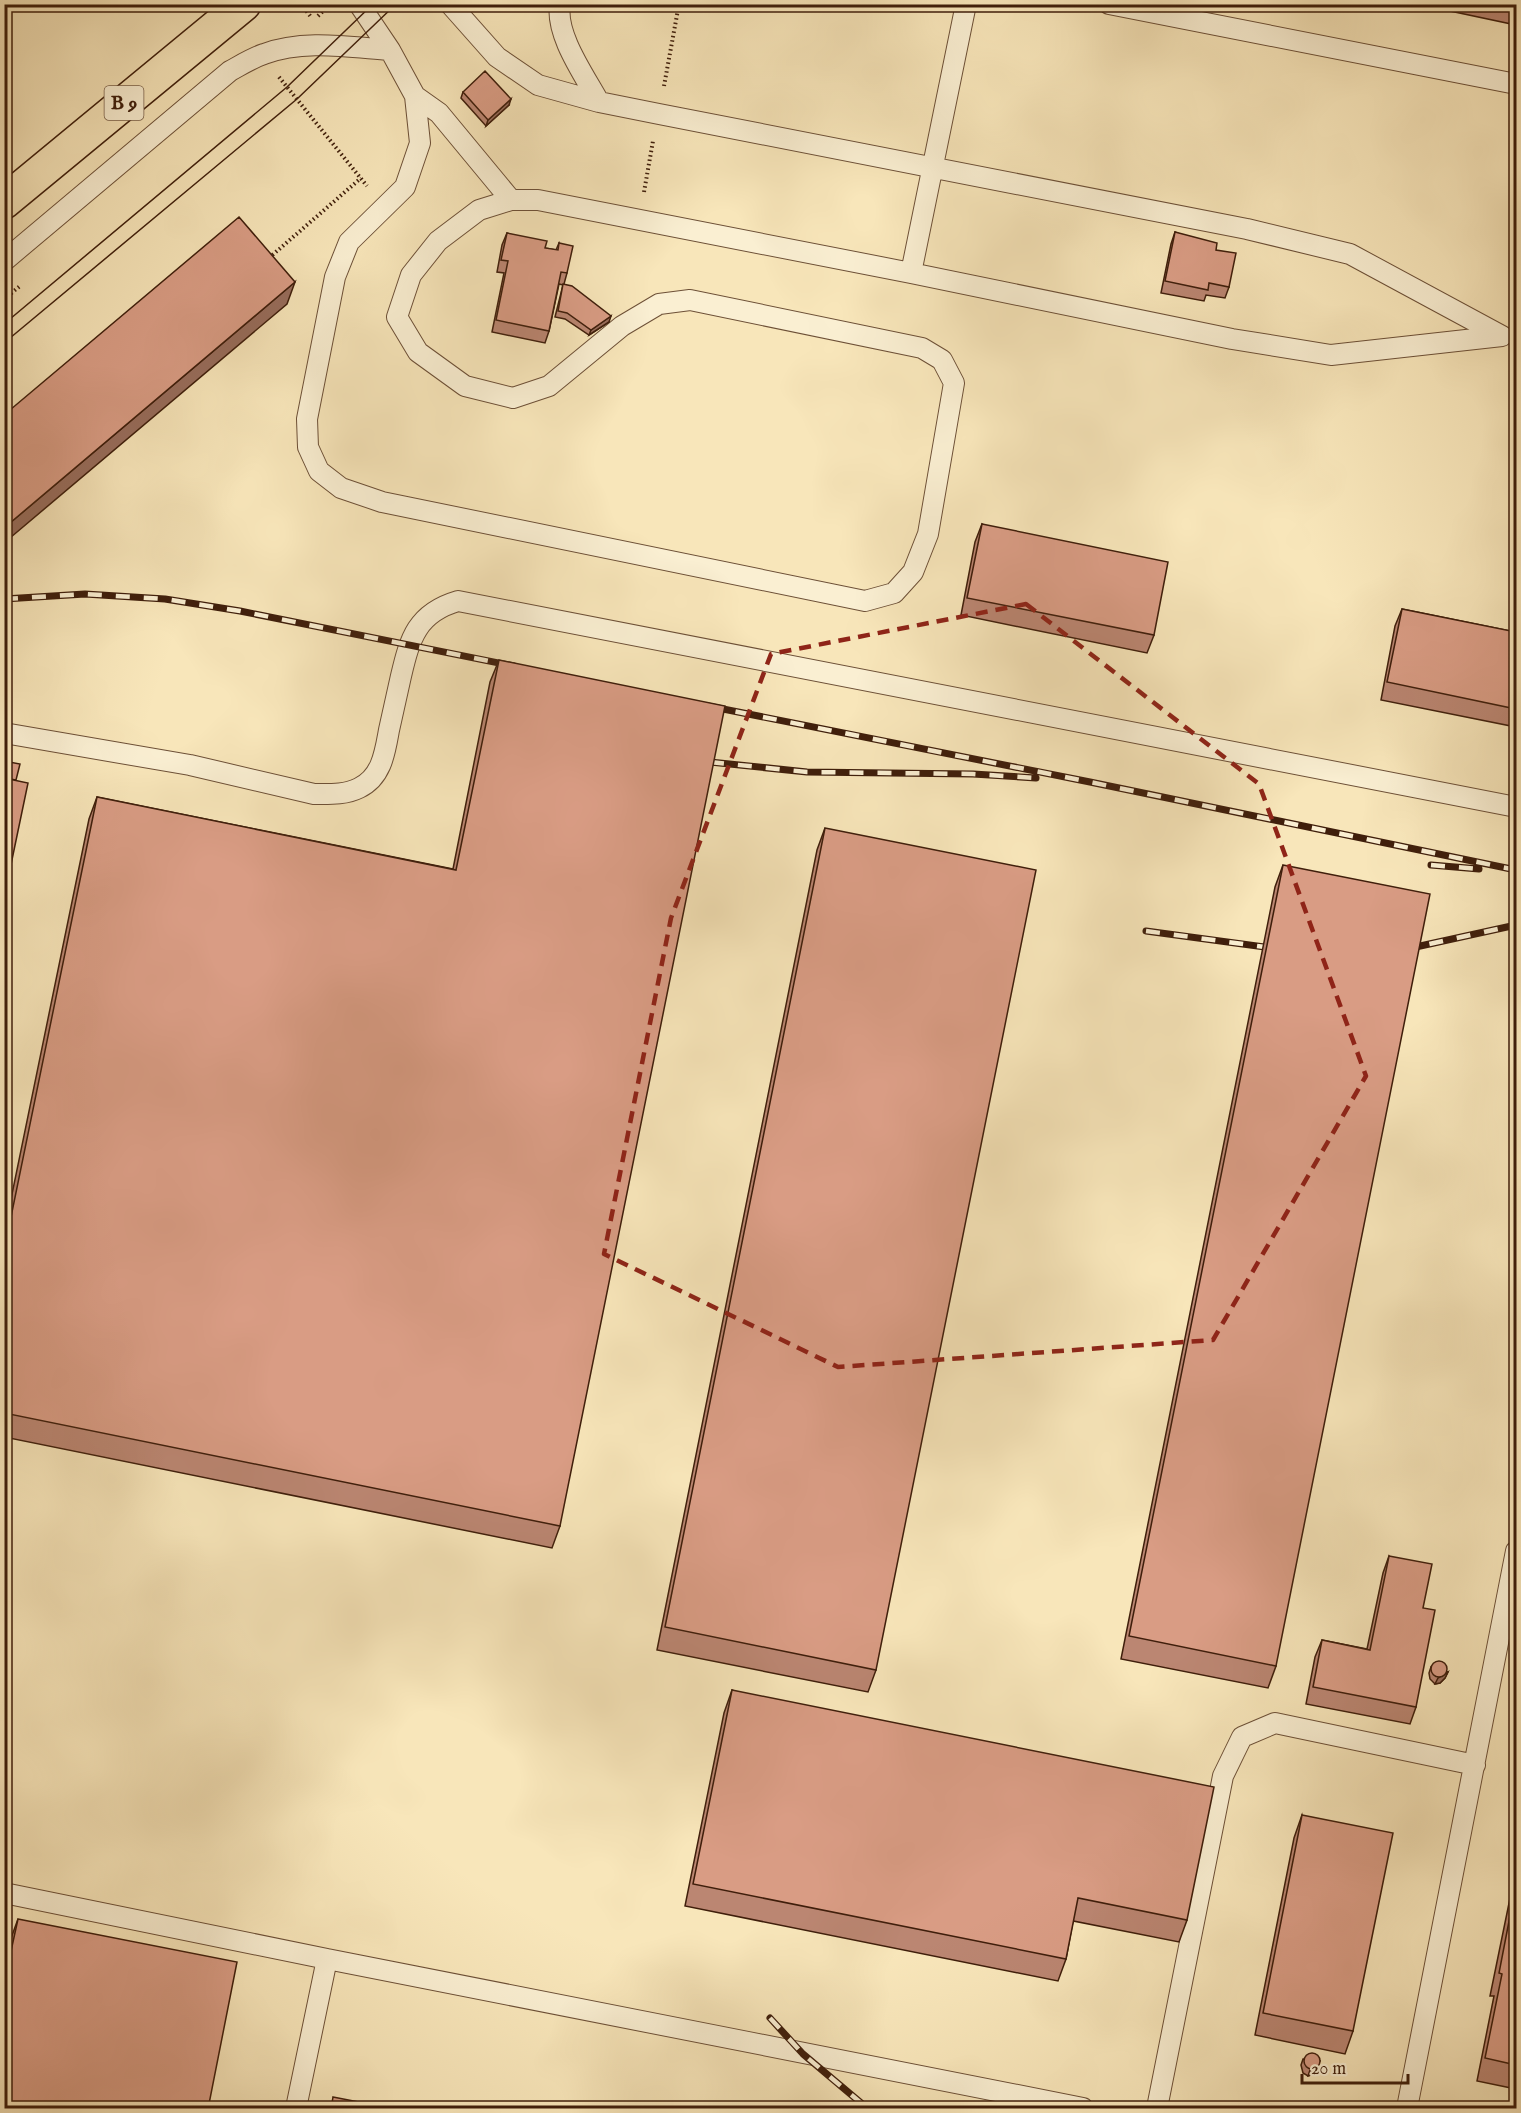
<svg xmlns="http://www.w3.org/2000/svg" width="1521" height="2113" font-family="'IM FELL English',serif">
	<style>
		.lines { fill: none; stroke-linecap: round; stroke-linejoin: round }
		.service-casing { stroke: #6d5037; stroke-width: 22 }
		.primary-casing { stroke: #3f1e0b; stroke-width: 36 }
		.path { stroke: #3f1e0b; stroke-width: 4; stroke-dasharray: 1.5 3; stroke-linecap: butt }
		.service { stroke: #faefd2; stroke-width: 20 }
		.primary { stroke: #f8e6ba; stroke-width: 33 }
		.tram { stroke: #3f1e0b; stroke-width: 1.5 }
		.rail-casing { stroke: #3f1e0b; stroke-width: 7 }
		.rail { stroke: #faefd2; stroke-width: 4.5; stroke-dasharray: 14; stroke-linecap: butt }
		.wall { fill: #bb8672; stroke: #3f1e0b; stroke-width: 1.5 }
		.shaded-wall { fill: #986d5c; stroke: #3f1e0b; stroke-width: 1.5 }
		.building { fill: #d99c84; stroke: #3f1e0b; stroke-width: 1.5 }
		.marked { fill: none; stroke: #8f2418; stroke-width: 4.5; stroke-dasharray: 12 8; stroke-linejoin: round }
		.labels { text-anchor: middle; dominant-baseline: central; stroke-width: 6; stroke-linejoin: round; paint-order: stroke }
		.shield { fill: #faefd2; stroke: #775d47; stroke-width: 1.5 }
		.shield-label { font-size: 20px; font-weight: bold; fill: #3f1e0b }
	</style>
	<rect width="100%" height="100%" fill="#f8e6ba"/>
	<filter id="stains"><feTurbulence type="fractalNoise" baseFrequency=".00333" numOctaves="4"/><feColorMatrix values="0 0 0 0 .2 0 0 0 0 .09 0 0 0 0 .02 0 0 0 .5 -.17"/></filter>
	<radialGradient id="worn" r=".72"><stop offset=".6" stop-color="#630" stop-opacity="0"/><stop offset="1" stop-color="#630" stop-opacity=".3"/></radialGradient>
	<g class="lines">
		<defs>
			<path id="service" d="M359,4l31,46 25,46 5,47 -15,44 -56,55 -14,35 -28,142 1,28 11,24 22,17 41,14 483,99 29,-8 19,-21 15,-38 26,-151 -12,-23 -20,-12 -232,-48 -31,4 -37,22 -73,60 -36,12 -48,-12 -47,-34 -21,-35 14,-42 27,-34 41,-31 32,-10h27l373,73 321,66 99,16 171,-19 -152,-82 -103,-25 -588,-115 -60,-12 -61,-17 -41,-28 -47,-53
				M560,4c-5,31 25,72 39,98
				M1109,4l407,80
				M415,96l24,17 72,87
				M4,261l226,-190c11,-6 22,-13 34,-17 39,-15 85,-7 126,-4
				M911,273l55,-269
				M4,733l186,32 124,29c15,0 31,1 45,-6 23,-11 26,-36 30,-58 4,-18 8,-36 12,-54 9,-38 16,-63 57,-75l1058,206
				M4,1893l323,66
				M296,2108l31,-149 756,149
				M1157,2108l66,-332 19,-39 33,-14 200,42
				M1407,2108l109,-557"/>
			<path id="primary" d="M4,202l240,-198"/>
		</defs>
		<use href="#service" class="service-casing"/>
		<use href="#primary" class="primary-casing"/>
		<path class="path" d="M301,4l10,13
			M318,16l12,-12
			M279,77l88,109
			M664,86l15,-82
			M644,192l9,-51
			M269,258l92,-80
			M4,299l16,-13"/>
		<use href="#service" class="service"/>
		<use href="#primary" class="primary"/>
		<path class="tram" d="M4,324l283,-237 86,-83
			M4,343l293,-244 99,-95"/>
		<defs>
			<path id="rail" d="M4,599l81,-5 80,5 75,12 274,55
				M708,706l382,76 426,88
				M710,762l97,10 166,2 63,4
				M1431,865l48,4
				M1146,931l134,18
				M1402,950l114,-25
				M770,2018l33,36 64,54"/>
		</defs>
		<use href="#rail" class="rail-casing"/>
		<use href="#rail" class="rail"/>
	</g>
	<path class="wall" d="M1417,4h99v21z
		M463,92l46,13 -23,21 -25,-28z
		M1175,232l41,18 13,37 -4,11 -19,-3 -2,6 -43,-8 10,-49z
		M507,233l38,15 11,2 3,-7 8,30 -3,11 45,38 -20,13 -24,-16 -10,-2 8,-32 -4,-1 -10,47 -4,12 -53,-11 12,-59 -7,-1 5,-27z
		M982,524l172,111 -7,18 -186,-38 14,-73z
		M1402,609l114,23v95l-135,-27 14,-74z
		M499,660l61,866 -8,22 -548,-111v-204l85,-414 8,-22 356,72 37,-187z
		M825,828l51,842 -8,22 -211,-42 160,-800z
		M1283,865l-7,801 -8,22 -147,-29 154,-772z
		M1389,1556l34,52 -7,99 -6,17 -104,-20 9,-47 7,-17 45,9 16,-76z
		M1431,1667l17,5 -3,6 -5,5 -5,1 -5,-5 -1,-6z
		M732,1690l455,230 -8,22 -106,-21 -7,38 -8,22 -373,-75 39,-193z
		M1302,1815l51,216 -8,23 -90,-19 39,-197z
		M1516,1869v220l-39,-8 17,-85h-4z
		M18,1919l-14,190v-143l6,-25z
		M1303,2059l17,2 -5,13 -7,2 -5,-3 -2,-8z"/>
	<path class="shaded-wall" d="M511,99l-2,6 -23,21 2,-6z
		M295,282l-8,22 -283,239v-15z
		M611,316l-2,6 -20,13 2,-5z
		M1448,1672l-3,6 -5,5 -5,1 3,-6z
		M1317,2068l-2,6 -7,2 2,-6z"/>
	<path class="building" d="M485,71l26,28 -23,21 -25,-28z
		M239,217l56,65 -291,246v-113z
		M1175,232l42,11 -1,7 20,3 -7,34 -20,-4 -1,7 -43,-9z
		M507,233l40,8 -2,7 13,2 1,-7 14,3 -6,27 -6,-1 -12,59 -53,-11 12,-59 -7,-1z
		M563,284l9,2 39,30 -20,14 -24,-17 -9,-2z
		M982,524l186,38 -14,73 -187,-37z
		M1402,609l114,23v77l-129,-27z
		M499,660l226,46 -165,820 -556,-113v-162l93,-454 359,73z
		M4,761l16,3 -4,16 -12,-2z
		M4,778l24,5 -24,115z
		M825,828l211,42 -160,800 -211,-43z
		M1283,865l147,29 -154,772 -147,-30z
		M1389,1556l43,8 -9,44 12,2 -19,97 -103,-20 9,-47 48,10z
		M1431 1669a8 8 0 1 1 16 0a8 8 0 1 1-16 0Z
		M732,1690l482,97 -27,133 -109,-22 -12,61 -373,-75z
		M1302,1815l91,18 -40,198 -90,-18z
		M1516,1885v180l-31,-7 17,-84 -3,-1z
		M18,1919l219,43 -29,147h-204v-126z
		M1304 2061a8 8 0 1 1 16 0a8 8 0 1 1-16 0Z
		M333,2097l57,11v1h-59z"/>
	<path class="marked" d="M1026,604l233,180 107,292 -153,264 -375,27 -234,-113 67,-336 100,-264z"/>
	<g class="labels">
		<rect class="shield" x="104.5" y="86" width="39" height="34" rx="4.5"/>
		<g class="shield-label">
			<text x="124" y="103">B 9</text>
		</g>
	</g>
	<rect width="1521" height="2113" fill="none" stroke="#f8e6ba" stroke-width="24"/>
	<rect x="6" y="6" width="1509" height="2101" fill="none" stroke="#3f1e0b" stroke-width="3"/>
	<rect x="12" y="12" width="1497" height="2089" fill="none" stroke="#3f1e0b" stroke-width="1.5"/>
	<path d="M1302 2074v9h106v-9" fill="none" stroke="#3f1e0b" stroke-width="3"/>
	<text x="1311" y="2074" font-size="18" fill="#3f1e0b" stroke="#faefd2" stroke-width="4.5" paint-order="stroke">20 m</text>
	<rect width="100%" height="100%" filter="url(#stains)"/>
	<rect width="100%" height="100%" fill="url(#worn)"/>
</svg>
